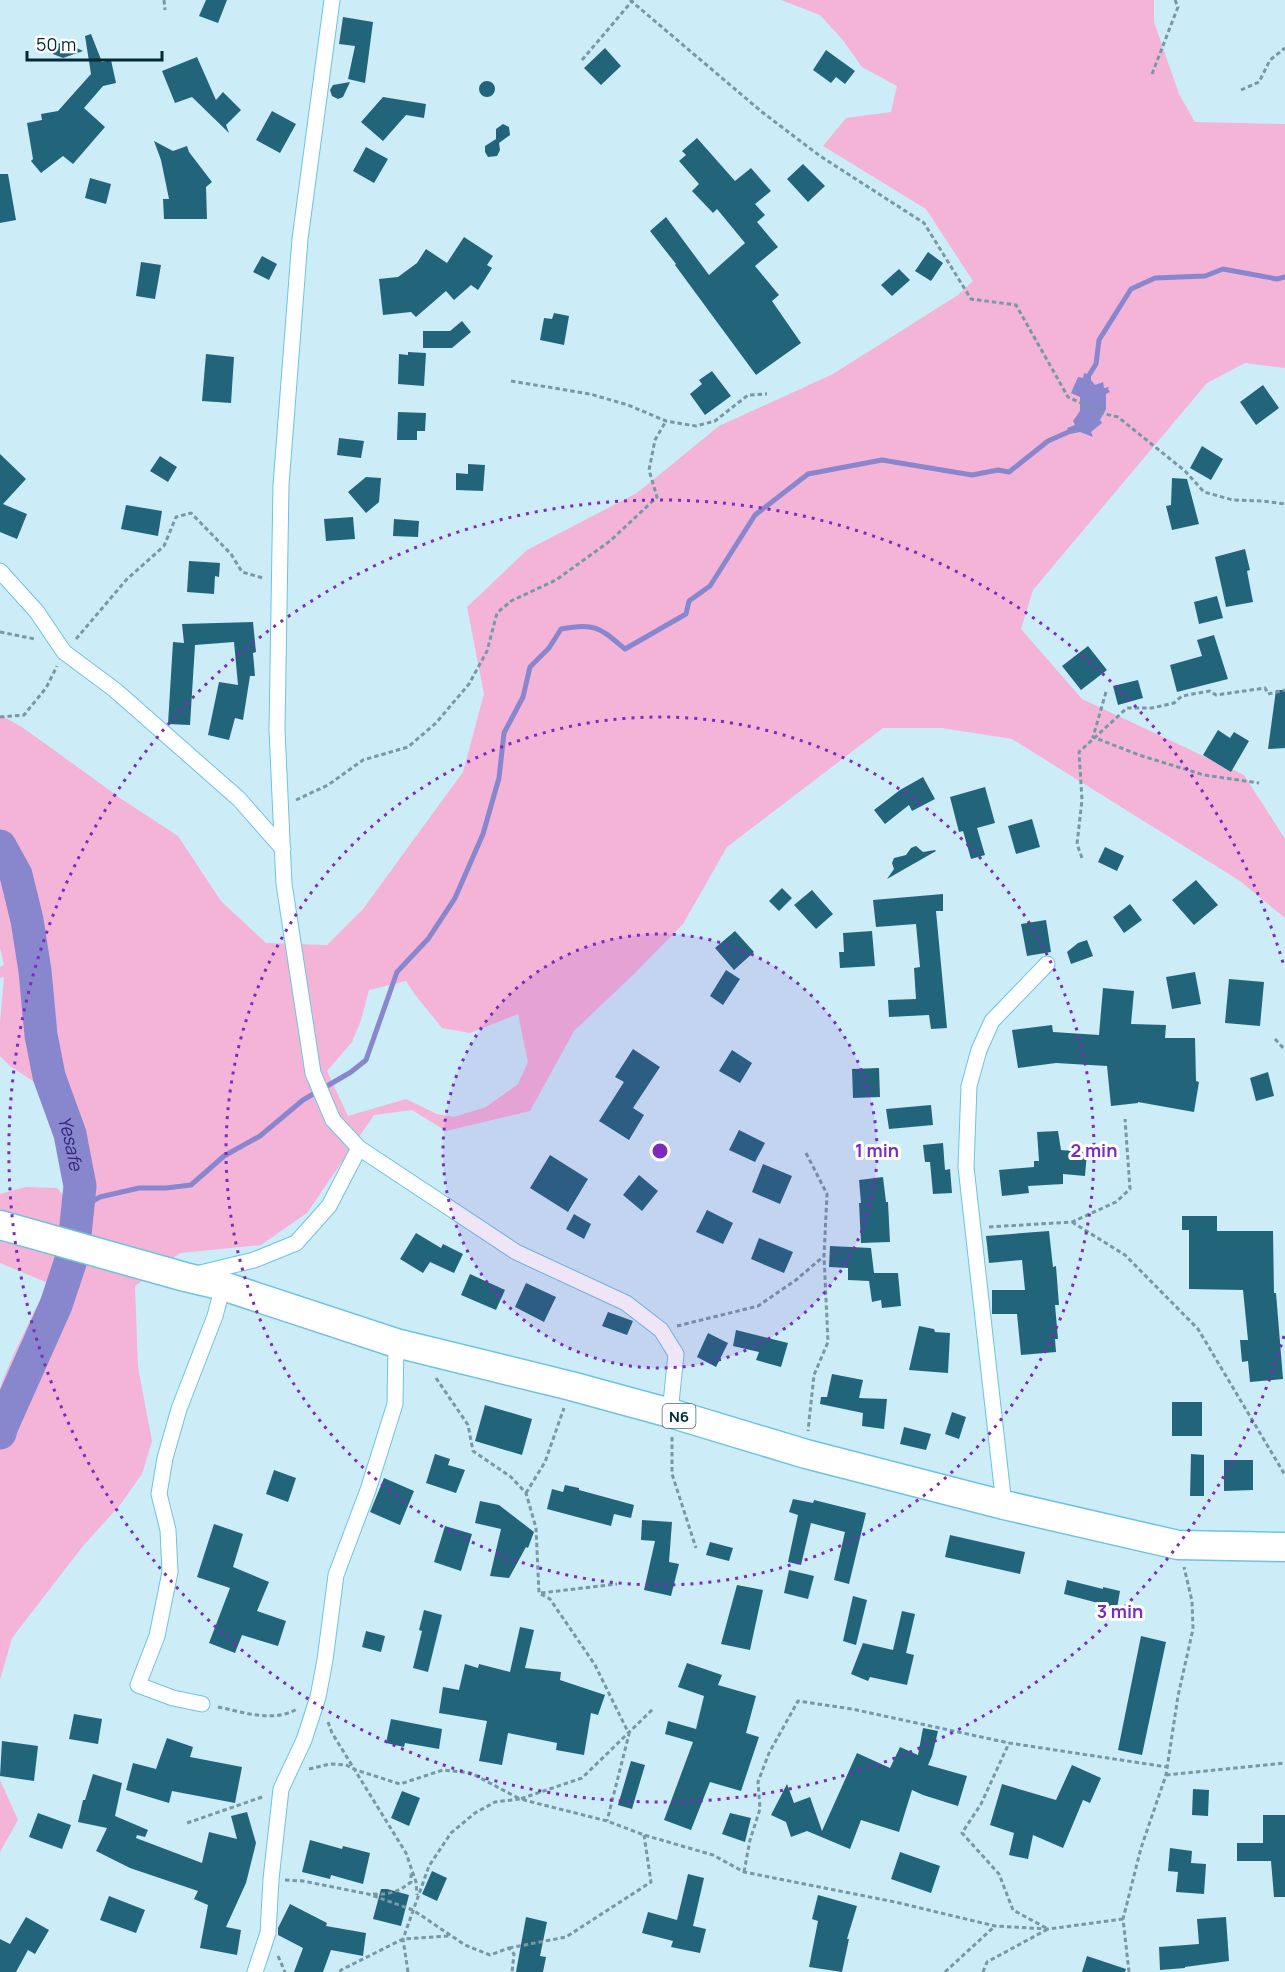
<svg xmlns="http://www.w3.org/2000/svg" width="1285" height="1972" font-family="Manrope,sans-serif">
	<style>
		.green { fill: #f3b4d8; fill-rule: evenodd }
		.water { fill: #8887ce }
		.lines { fill: none; stroke-linecap: round; stroke-linejoin: round }
		.stream { stroke: #8887ce; stroke-width: 5 }
		.river { stroke: #8887ce; stroke-width: 33 }
		.building { fill: #22657b }
		.street-casing { stroke: #6ec3e1; stroke-width: 17 }
		.highway-casing { stroke: #6ec3e1; stroke-width: 31 }
		.path { stroke: #7699a5; stroke-width: 3; stroke-dasharray: 4.5 3; stroke-linecap: butt }
		.street { stroke: #fff; stroke-width: 15 }
		.highway { stroke: #fff; stroke-width: 28 }
		.ring { fill: none; stroke: #7b2cbf; stroke-width: 3; stroke-dasharray: 3 6 }
		.labels { text-anchor: middle; dominant-baseline: central; stroke-width: 6; stroke-linejoin: round; paint-order: stroke }
		.shield { fill: #fff; stroke: #4f6972; stroke-width: 1.5 }
		.shield-label { font-size: 15px; font-weight: bold; fill: #032935 }
		.water-label { font-size: 18px; font-style: italic; fill: #332579; stroke: #fff }
		.centre { fill: #7b2cbf; stroke: #fff; stroke-width: 3 }
		.ring-label { font-size: 18px; text-anchor: middle; font-weight: bold; fill: #7b2cbf; stroke: #fff; stroke-width: 6; stroke-linejoin: round; paint-order: stroke }
	</style>
	<rect width="100%" height="100%" fill="#ccecf8"/>
	<path class="green" d="M781,0h373v22l25,72 16,28 90,2v244l-40,-5 -38,20 -174,207 -12,39 61,70 162,76 41,64v79l-45,-37 -228,-142 -70,-11h-59l-156,119 -44,77 -49,50 -60,57 -44,80 -84,20 -34,-21 -38,5 -67,98 -46,32 -81,8 -45,33 3,81 14,74 -10,33 -22,31 -37,41 -71,92 -12,42v-292c13,-36 32,-70 48,-105l-48,-20v-69l26,-7 31,1 20,22c8,-45 -13,-92 -28,-134l-13,7 -26,-17 -10,-10v-33l4,-46 -4,1v-11l4,-2 -4,-17v-233l22,12 101,73 55,36 43,65 45,42 61,2 36,-36 100,-137 21,-78 -17,-87 60,-57 110,-57 82,-67 114,-52 125,-79 15,-14 -47,-72 -103,-63 23,-28 45,-6 6,-26 -35,-19 -20,-28 -22,-24zM406,981l10,15 26,32 28,5 48,-19 10,48 -10,22 -32,23 -32,10 -17,-3 -31,-15 -58,17 -21,-45 25,-29 9,-22 8,-30z
		M0,1780l18,40 -18,32z"/>
	<path class="water" d="M1084,373l7,2v5l4,5 8,-3 1,6 5,-1 -1,2 2,3 -4,2v15l-6,11 2,3 -11,9 2,5 -13,-5 -10,2 -3,-6 8,-3 -2,-4 7,-10v-14l-9,-4 7,-16 5,1z"/>
	<g class="lines">
		<path class="stream" d="M1086,380l10,-16 3,-24 32,-51 24,-11 50,-2 18,-7 54,10 8,-2
			M77,1210l23,-13 39,-9h27l25,-3 33,-29 36,-20 43,-36 48,-28 15,-12 31,-88 31,-33 27,-41 28,-64 16,-56 5,-45 19,-36 7,-30 19,-19 12,-19c34,-7 39,-1 64,20l61,-35 3,-13 21,-15 45,-71 53,-41 74,-14 90,15 26,-5 11,2 39,-31 25,-11"/>
		<path class="river" id="s1" d="M0,846l16,29 11,45 8,51 6,64 8,41 21,58 10,52 -7,68 -17,51 -54,121 -2,7"/>
	</g>
	<path class="building" d="M206,0h21l-9,23 -19,-7z
		M343,17l30,5 -8,61 -17,-4 7,-33 -16,-2z
		M91,34l11,28 9,-2 5,23 -13,3 -19,22 21,19 -32,37 -10,-8 -22,17 -10,-12 2,-2 -6,-36 15,-3 -1,-6 17,-3 33,-37 -6,-38z
		M64,42l19,9 -20,7 -10,-4 4,-10z
		M605,48l16,18 -20,19 -17,-17z
		M826,50l29,21 -10,13 -9,-7 -5,6 -18,-13z
		M197,57l19,43 7,-8 18,18 -15,15 3,8 -37,-36 -17,6 -13,-32z
		M479 89a8 8 0 1 1 16 0a8 8 0 1 1-16 0Z
		M350,82l-7,15 -5,2 -6,-3 -2,-6 3,-5z
		M383,97l43,7 -2,14 -18,-3 -23,26 -22,-19z
		M272,111l24,13 -16,29 -24,-13z
		M503,124l6,3 1,8 -11,8 1,7 -3,6 -9,1 -3,-5v-6l11,-7v-10z
		M697,138l38,43 16,-13 20,23 -16,13 10,11 -8,7 21,25 -23,19 24,29 -7,6 29,42 -45,32 -81,-110 1,-1 -26,-33 16,-14 43,58 36,-32 -28,-34 -4,4 -21,-22 7,-7 -20,-23 7,-6 -4,-4z
		M154,141l19,10 14,-5 2,6 23,30 -6,5 1,32h-43l-1,-20h6l-8,-39z
		M366,147l22,12 -14,24 -21,-12z
		M803,164l22,22 -17,16 -21,-23z
		M0,174h8l8,46 -16,3z
		M90,178l21,6 -5,20 -21,-6z
		M464,237l29,19 -6,9 5,3 -14,22 -7,-5 -17,15 -8,-9 -30,26 -5,-5 -28,3 -4,-36 19,-2 19,-14 9,-14 21,14z
		M928,252l15,11 -12,18 -16,-10z
		M262,256l15,8 -8,16 -16,-8z
		M141,262l20,3 -6,34 -19,-3z
		M899,269l11,11 -18,16 -11,-11z
		M554,313l15,3 -5,29 -24,-5 4,-22 8,1z
		M462,321l9,11 -19,16h-29v-17h27z
		M408,352l18,1 -2,33 -26,-2 1,-30 9,1z
		M206,354l28,3 -3,46 -29,-2z
		M712,371l19,25 -26,19 -15,-21 12,-10 -3,-4z
		M1263,385l16,23 -23,17 -16,-23z
		M398,412l28,1 -1,18h-8v9h-20z
		M339,438l25,3 -3,17 -24,-3z
		M1202,446l21,13 -12,21 -21,-12z
		M0,454l26,25 -23,25 24,10 -10,25 -17,-7z
		M160,456l17,11 -9,15 -18,-11z
		M468,464l17,1 -2,26 -27,-1v-17l12,1z
		M366,477l15,1 -2,24 -13,11 -18,-21z
		M1172,478l15,1 12,45 -27,6 -6,-24 5,-1z
		M126,505l36,6 -4,25 -37,-7z
		M353,517l2,22 -29,2 -2,-22z
		M394,519l25,2 -1,16 -25,-1z
		M1245,549l5,21 -3,1 6,31 -27,5 -11,-50z
		M189,561l31,2 -1,14 -4,-1 -1,18 -27,-2z
		M1217,596l6,22 -24,6 -5,-22z
		M253,622l3,30 -3,1 2,23h-5l-7,44 -8,-2 -6,22 -21,-5 11,-53 19,3 -4,-43 -39,3 -5,80 -22,-1 5,-82 11,1 -2,-19z
		M1214,635l14,44 -51,13 -7,-27 32,-9 -5,-16z
		M1088,646l19,24 -26,20 -19,-24z
		M1138,680l5,18 -25,7 -5,-19z
		M1276,690h9v58l-17,1z
		M1218,730l12,8 4,-6 15,9 -18,31 -28,-17z
		M923,777l12,22 -23,12 -3,-6 -24,19 -11,-14 26,-20z
		M985,787l10,36 -18,5 8,27 -14,4 -8,-28 -4,1 -9,-35z
		M1032,819l8,28 -24,7 -8,-28z
		M916,846l7,6 12,-2 1,1 -49,28 7,-10 -2,-6 2,-5 12,-3 5,-7z
		M1105,847l19,9 -7,15 -19,-9z
		M1196,880l22,25 -24,20 -22,-25z
		M782,888l10,10 -13,13 -10,-10z
		M812,890l21,24 -17,15 -22,-24z
		M943,894v17h-7l11,117 -16,1 -2,-14 -40,2 -1,-17 28,-1 -2,-31 6,-1 -4,-43 -40,3 -3,-27z
		M1130,904l12,16 -18,13 -11,-16z
		M1046,920l5,32 -24,4 -6,-32z
		M735,931l19,21 -20,18 -19,-22z
		M872,931l3,35 -35,2 -1,-16h5l-1,-19z
		M1087,940l6,16 -22,8 -4,-12 11,-9z
		M726,970l14,9 -17,26 -13,-9z
		M1195,972l6,32 -29,5 -6,-32z
		M1229,979l35,3 -4,44 -35,-3z
		M1103,988l31,3 -3,33 35,1 -1,13h30l1,43 3,1 -5,30 -56,-10v1l-27,3 -4,-40 -51,-3 -38,5 -6,-38 40,-5 1,7 46,3z
		M633,1049l27,18 -27,41 11,7 -15,25 -30,-19 25,-39 -9,-5z
		M732,1050l20,13 -12,20 -21,-12z
		M879,1068l1,29 -27,1 -1,-29z
		M1268,1072l6,24 -18,5 -6,-23z
		M931,1105l2,20 -44,4 -3,-20z
		M739,1130l26,13 -10,19 -26,-12z
		M1058,1131l3,19 26,2 -2,24 -22,-2v10l-35,2 1,7 -27,3 -3,-26 35,-3v-6h5l-2,-29z
		M943,1143l2,27 5,-1 2,24 -19,1 -3,-32h-5l-2,-17z
		M550,1155l38,24 -20,33 -38,-24z
		M763,1164l29,12 -12,28 -28,-12z
		M639,1175l19,16 -16,20 -19,-16z
		M883,1177l3,25h2l2,40 -29,1 -2,-40h2l-2,-23z
		M707,1210l26,13 -10,21 -27,-12z
		M574,1214l17,10 -7,15 -18,-10z
		M1182,1216h35v15h56l1,62h2l7,86 -33,3 -2,-21 -6,1 -2,-22h8l-5,-50 -54,-1v-59h-7z
		M1049,1231l4,36 3,-1 3,39h-4l3,34h-3l1,13 -35,3 -4,-41h-25v-24h33l-3,-30 -33,3 -3,-27z
		M416,1233l25,15 2,-4 20,10 -9,19 -24,-11 -7,11 -23,-14z
		M759,1238l34,14 -9,21 -33,-14z
		M830,1246l41,2 3,25h24l3,33 -19,2 -1,-8 -9,2 -3,-21 -21,-1v-12l-19,-1z
		M470,1274l35,16 -9,20 -35,-15z
		M526,1283l30,14 -12,25 -29,-15z
		M608,1312l25,9 -6,14 -25,-9z
		M919,1326l15,3 1,3 15,1 -2,40 -39,-3z
		M736,1330l52,13 -7,24 -25,-7 3,-8 -26,-6z
		M708,1333l20,10 -12,24 -19,-10z
		M832,1374l31,6 -4,18 28,1 -3,30 -22,-3 1,-13 -43,-9 1,-7h6z
		M1172,1402h30v34h-30z
		M485,1405l47,14 -10,36 -47,-14z
		M952,1412l14,5 -7,22 -14,-5z
		M904,1427l27,7 -5,16 -26,-6z
		M435,1454l15,5 -2,6 17,5 -9,23 -30,-10z
		M1191,1454l13,1v41h-14z
		M1224,1460h29v30l-29,1z
		M274,1470l22,8 -8,24 -22,-8z
		M384,1478l30,13 -14,34 -30,-13z
		M565,1485l14,3v2l55,15 -3,13 -17,-4 -3,12 -64,-17 5,-20 11,3z
		M793,1499l20,4 1,-3 52,13 -17,71 -15,-4 11,-48 -34,-9 -10,42 -13,-3 10,-47 -9,-3z
		M480,1501l19,4 35,27 -6,16 -2,-1 -17,31 -19,-2 11,-47 -26,-6z
		M642,1520l30,2 -3,40 10,2 -8,32 -27,-6 11,-49 -14,-1z
		M214,1524l29,10 -10,33 36,15 -12,29 29,10 -8,25 -36,-11 -7,18 -26,-10 21,-55 -33,-11z
		M445,1526l27,8 -11,37 -27,-9z
		M950,1535l75,17 -5,22 -75,-17z
		M710,1542l23,6 -4,13 -23,-6z
		M789,1570l25,6 -6,23 -24,-6z
		M1067,1580l36,9v-2l17,4 -3,17 -53,-14z
		M737,1585l26,5 -13,60 -29,-6z
		M853,1596l14,4 -11,45 -13,-4z
		M424,1610l18,5 -14,57 -15,-4 9,-37 -3,-1z
		M902,1611l13,3 -9,39 8,2 -7,30 -37,-8 -2,4 -17,-7 12,-31 30,7z
		M520,1627l14,3 -9,38 36,4 -1,8 45,15 -7,20 -7,-2 -7,42 -28,-5 1,-7 -49,-10 -6,32 -23,-4 8,-40 -48,-8 4,-26 16,3 6,-26 13,4 1,-4 31,8z
		M366,1631l19,5 -4,16 -19,-5z
		M1141,1636l25,6 -24,113 -24,-5z
		M687,1663l35,12 -4,10 38,11 -10,37 13,4 -18,54 -31,-9 -19,48 -27,-10 29,-78 -28,-8 3,-13 28,8 8,-33 -26,-9z
		M74,1714l28,5 -4,25 -29,-5z
		M391,1719l51,10 -3,20 -34,-6 -1,4 -18,-4z
		M923,1728l15,3 -6,25 -4,9 39,11 -9,30 -35,-11 -11,-5 -13,42 -38,-12 -11,29 -43,-18 -16,6 -5,-15 -15,-7 16,-31 7,19 16,-6 12,34 35,-78 33,15 10,-21 18,8z
		M167,1738l26,9 -3,10 52,10 -7,36 -63,-12 -3,12 -43,-13 7,-27 23,6z
		M2,1741l36,5 -4,35 -34,-5z
		M631,1761l14,4 -13,44 -14,-4z
		M1072,1765l29,13 -11,25 -7,-3 -20,48 -30,-13 -5,24 -19,-4 5,-22 -24,-8 12,-41 54,16z
		M93,1774l29,9 -7,33 33,14 -3,7 -8,-2 -1,3 66,25 7,-31 28,7 -6,-23 16,-4 9,31 -10,40 -20,44 15,3 -4,25 -37,-7 8,-43 -14,-6 4,-8 -68,-23 -34,-17 11,-23 -29,-6 5,-22h2z
		M1193,1789l16,1 -1,26 -16,-1z
		M402,1791l18,7 -11,28 -18,-8z
		M38,1813l33,12 -9,24 -33,-12z
		M730,1813l21,5 -6,24 -23,-8z
		M1263,1815h22v82h-11l-3,-36h-34v-18h26z
		M310,1840l32,9 1,-3 27,7 -7,31 -32,-9 -1,4 -28,-7z
		M1170,1848l22,3 -1,12 15,1 -2,30 -28,-2 2,-20 -10,-1z
		M900,1852l40,14 -9,27 -40,-14z
		M432,1871l15,7 -10,23 -15,-7z
		M688,1874l16,4 -11,48 13,3 -6,24 -29,-6 2,-6 -31,-8 6,-21 29,8z
		M381,1889h6l22,6 -8,31 -28,-7z
		M818,1895l39,11 -10,33h2l-7,33 -33,-5 9,-46 -6,-2z
		M109,1896l36,14 -9,23 -36,-13z
		M290,1904l37,19 -1,3 40,7 -3,23 -32,-6 -8,22h-29l9,-24 -25,-13v-7z
		M26,1917l23,13 -14,24 -7,-4 -12,22h-16v-33l10,5z
		M526,1917l21,5 -7,34 6,1 -3,15h-27z
		M1226,1917l3,44 -44,6v1l-25,2 -1,-23 40,-3 -2,-25z
		M1087,1956l39,13 -1,3h-43z"/>
	<g class="lines">
		<defs>
			<path id="street" d="M332,0l-32,239 -19,246 -4,245 7,154 29,189 20,47 26,28 157,104 110,51 35,27 15,24 -6,59
				M0,571l37,41 27,40 51,38 124,109 44,50
				M196,1274l58,-14 42,-17 33,-37 30,-58
				M1004,1505l-38,-338 3,-81 10,-36 13,-29 55,-57
				M202,1704l-29,-6 -35,-13 19,-49 13,-64 -2,-42 -9,-36 6,-36 14,-49 36,-93 8,-30
				M255,1972l13,-39 3,-54 10,-90 23,-49 14,-43 7,-37 11,-85 32,-85 27,-86 1,-61"/>
			<path id="highway" d="M0,1225l185,52 38,9 173,57 175,43 99,27 136,41 198,51 174,40 107,2"/>
		</defs>
		<use href="#street" class="street-casing"/>
		<use href="#highway" class="highway-casing"/>
		<path class="path" d="M164,0l1,10
			M630,0l132,112 58,44 104,67 47,76 45,6 52,92 37,17 13,3 67,54 19,21 29,8 30,1 22,3
			M582,60l51,-60
			M1152,74l26,-67 -3,-7
			M1241,90l18,-8 11,-22 15,-12
			M511,381l79,13 38,11 38,16 30,5 19,-5 33,-26 19,-1
			M0,632l35,7
			M76,639l51,-60 37,-33 12,-29 15,-4 40,41 11,18 21,6
			M1106,692l-13,45 46,18 65,20 55,8
			M0,717l24,-2 22,-27 11,-22
			M296,800l32,-15 35,-25 45,-13 28,-24 33,-39 18,-33 10,-38 14,-12 45,-21 54,-39 47,-44 -8,-27 6,-30 11,-19
			M1082,858l-5,-14 5,-44 -3,-48 48,-44h25l22,-5 8,-7 28,-5 6,4 49,-7 3,6 17,-4
			M1275,1039l10,11
			M806,1153l21,41 -3,62 4,86 -14,33 -6,56
			M1072,1222l53,33 73,74 87,146
			M989,1227l83,-5 44,-20 14,-13 -5,-70
			M677,1326l81,-20 38,-26 28,-24
			M436,1378l32,47 5,26 38,26 15,16 10,35 3,65 11,6 45,66 34,69 -22,87
			M672,1437v37l24,74
			M526,1493l19,-31 19,-54
			M541,1593l76,-9
			M218,1707c25,5 55,16 79,2
			M328,1722l4,11 74,120 10,29 1,13
			M309,1769l21,-5 16,1 10,5 44,14 43,-14 28,3 49,26 62,-21 71,-69
			M1166,1775l119,-12
			M187,1823l78,-27
			M744,1872l6,-32 10,-31 -2,-27 11,-29 29,-52 54,8 157,34 158,24
			M285,1880l18,1 65,13 45,16 52,35 25,10 19,-7 5,6 -2,18
			M373,1894c16,1 25,-2 38,-12v-9
			M509,1948l57,-11 85,-55 -7,-47
			M278,1956l7,16
			M340,1972l1,-2 62,-31 46,-3
			M408,1972l-5,-33 26,-73 22,-33 24,-20 20,-11 25,-3 87,22 37,14 69,20 31,17 151,30 100,24 53,3 75,-10
			M945,1972l50,-46
			M983,1972l4,-10 61,-33 -35,-19 -14,-36 -37,-41 19,-29 28,-61
			M1129,1972l-6,-53 18,-71 25,-73 12,-79 15,-67 -1,-28 -8,-34"/>
		<use href="#street" class="street"/>
		<use href="#highway" class="highway"/>
	</g>
	<circle cx="660" cy="1151" r="217" fill="#7b2cbf" fill-opacity=".12"/>
	<g class="ring">
		<circle cx="660" cy="1151" r="217"/>
		<circle cx="660" cy="1151" r="434"/>
		<path d="M1284 1336A651 651 0 1 1 1284 966"/>
	</g>
	<g class="labels">
		<rect class="shield" x="662.5" y="1404" width="33" height="24" rx="4.5"/>
		<g class="shield-label">
			<text x="679" y="1416">N6</text>
		</g>
		<g class="water-label">
			<text stroke="none"><textPath href="#s1" startOffset="308">Yesafe</textPath></text>
		</g>
	</g>
	<circle cx="660" cy="1151" r="9" class="centre"/>
	<g class="ring-label">
		<text x="877" y="1157">1 min</text>
		<text x="1094" y="1157">2 min</text>
		<text x="1120" y="1618">3 min</text>
	</g>
	<path d="M27 51v9h135v-9" fill="none" stroke="#032935" stroke-width="3"/>
	<text x="36" y="51" font-size="18" fill="#032935" stroke="#ffffff" stroke-width="4.5" paint-order="stroke">50 m</text>
</svg>
